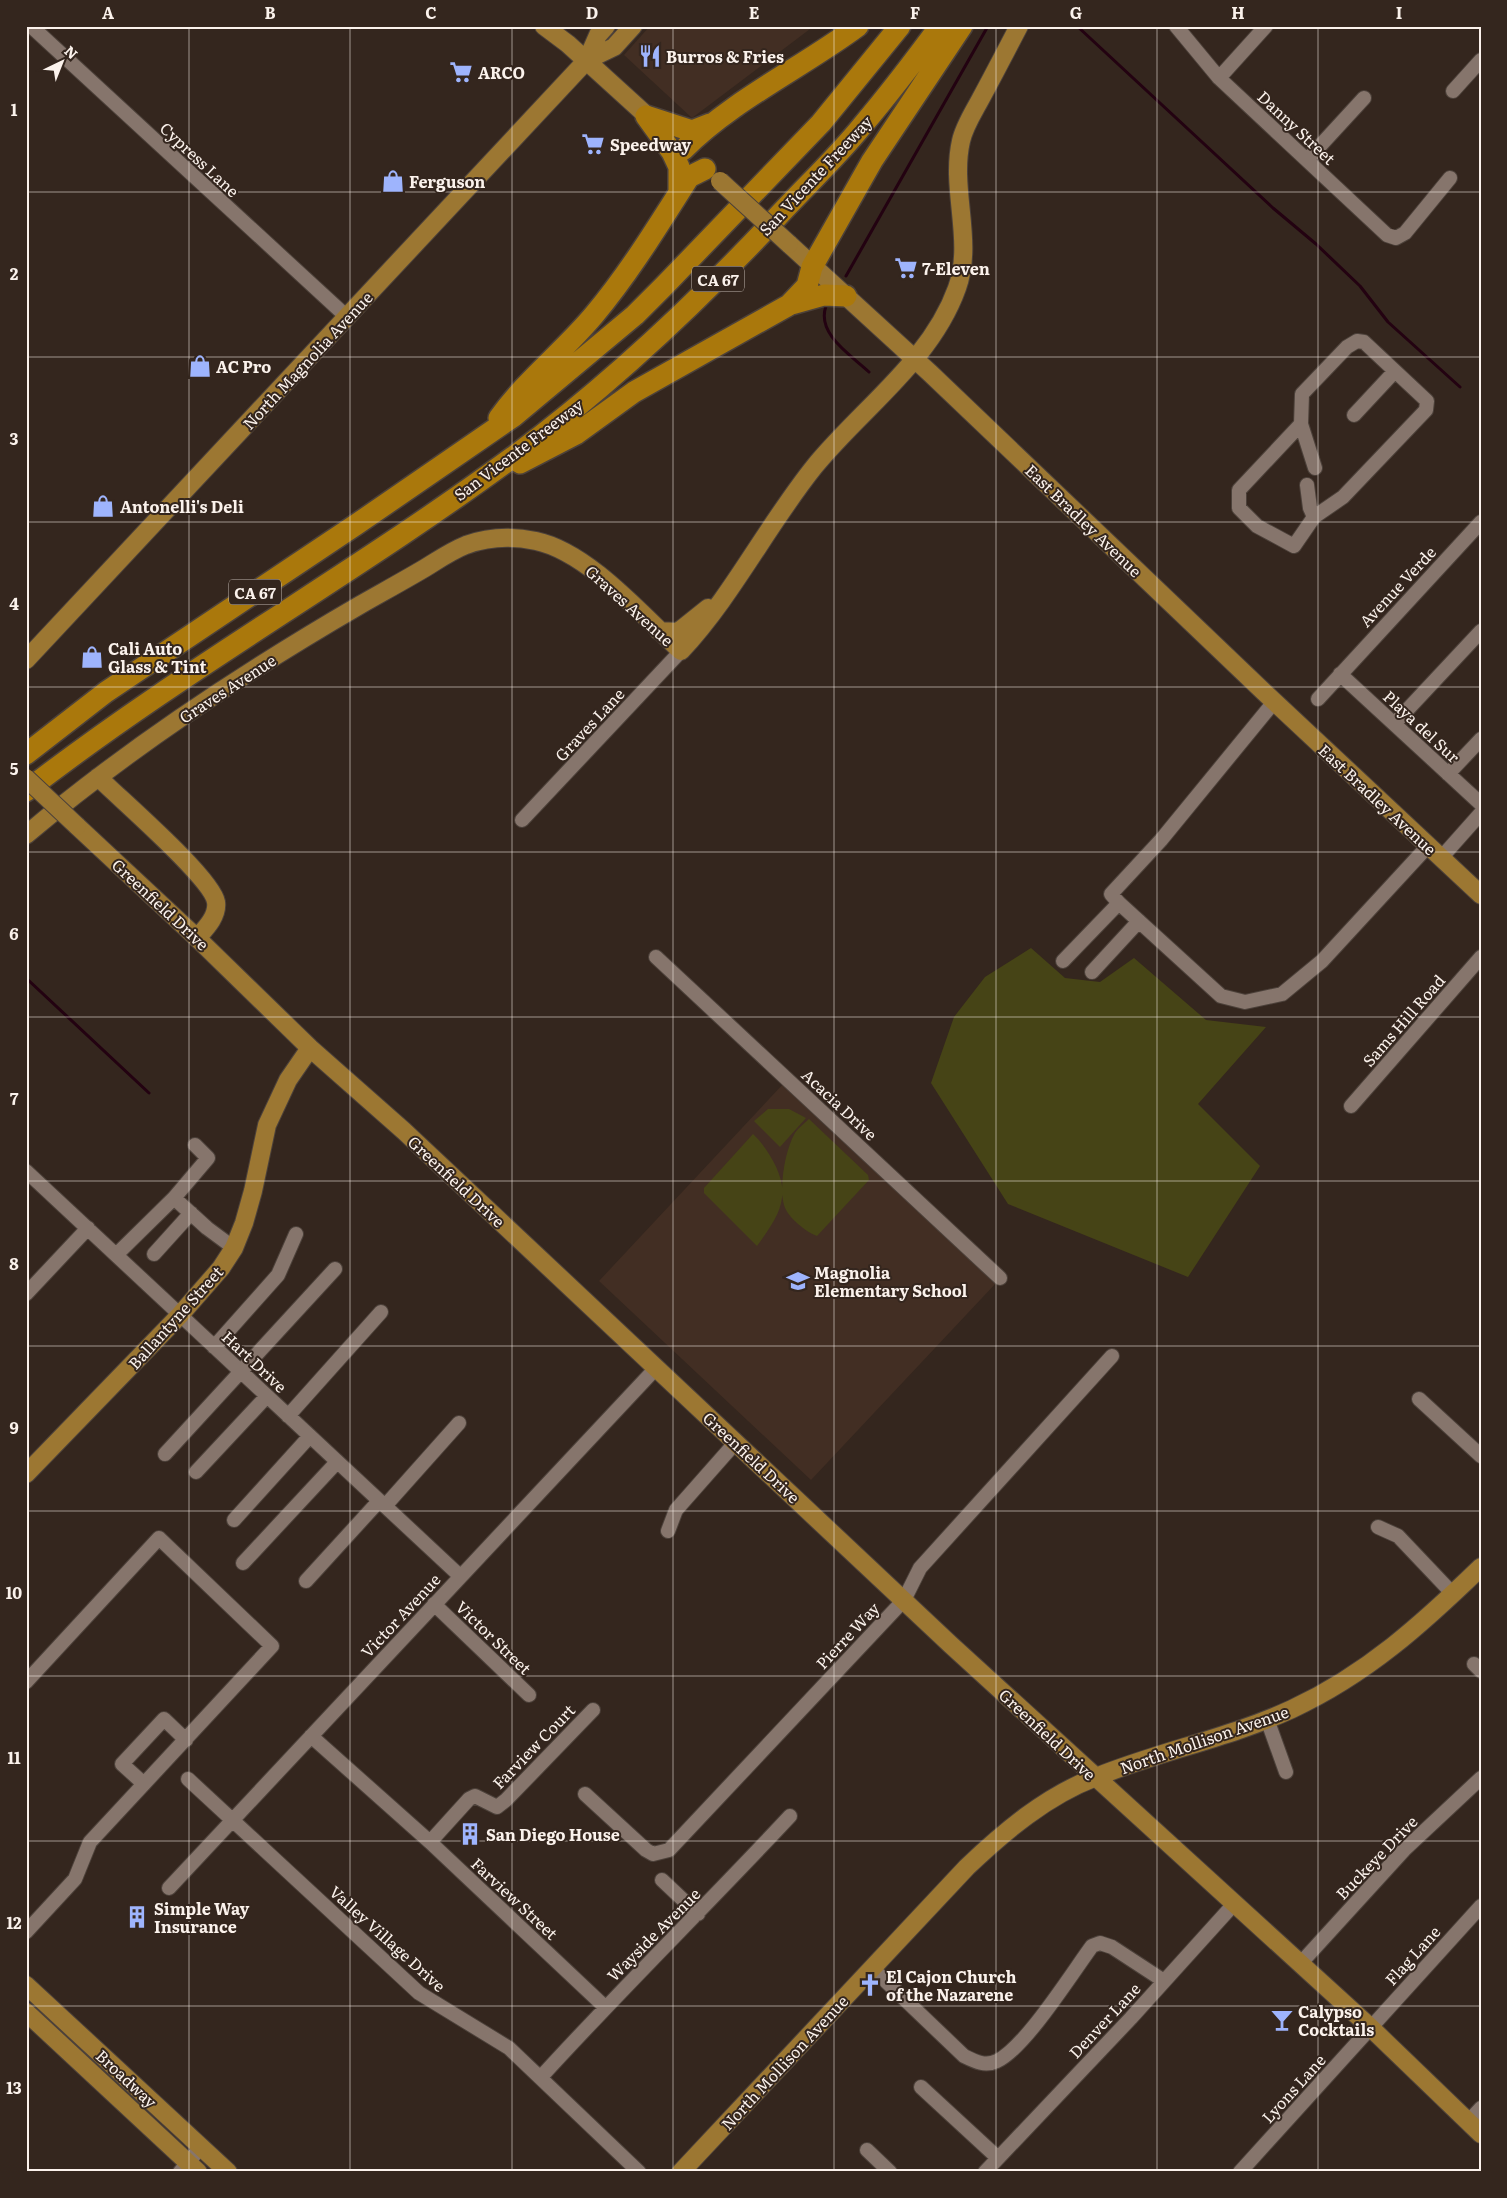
<svg xmlns="http://www.w3.org/2000/svg" width="1507" height="2198" font-family="Literata,serif">
	<style>
		.built { fill: #422e23 }
		.green { fill: #464416 }
		.lines { fill: none; stroke-linecap: round; stroke-linejoin: round }
		.stream { stroke: #230211; stroke-width: 3 }
		.minor-casing { stroke: #4c413a; stroke-width: 16 }
		.major-casing { stroke: #4c413a; stroke-width: 20 }
		.highway-casing { stroke: #4c413a; stroke-width: 24 }
		.minor { stroke: #86756c; stroke-width: 14 }
		.major { stroke: #9c7732; stroke-width: 18 }
		.highway { stroke: #aa780c; stroke-width: 21 }
		.major-bridge-casing { stroke: #4c413a; stroke-width: 20; stroke-linecap: butt }
		.major-bridge { stroke: #9c7732; stroke-width: 18 }
		.grid { fill: none; stroke: #fbf2ec; stroke-width: 1; stroke-opacity: 0.55 }
		.labels { text-anchor: middle; dominant-baseline: central; stroke-width: 4; stroke-linejoin: round; paint-order: stroke }
		.shield { fill: #34261e; stroke: #bfb5ae; stroke-width: 1 }
		.shield-label { font-size: 15px; font-weight: bold; fill: #fbf2ec }
		.poi-label { font-size: 16px; font-weight: bold; fill: #fbf2ec; stroke: #34261e; text-anchor: start }
		.street-label { font-size: 16px; fill: #fbf2ec; stroke: #34261e }
		.neatline { fill: none; stroke: #fbf2ec; stroke-width: 2 }
		.grid-label { font-size: 16px; text-anchor: middle; font-weight: bold; fill: #fbf2ec }
	</style>
	<rect width="100%" height="100%" fill="#34261e"/>
	<path class="built" d="M650,26h164l-122,92 -68,-63z
		M785,1082l212,200 -186,198 -212,-199z"/>
	<path class="green" d="M1031,948l34,30 35,4 34,-24 72,62 60,7 -68,77 62,62 -72,111 -180,-73 -77,-121 23,-66 31,-40z
		M768,1109h21l17,9 -26,29 -26,-26z
		M809,1119l59,56 1,5 -52,56c-11,-4 -30,-19 -33,-31 -5,-19 1,-55 11,-72 3,-5 9,-9 14,-14z
		M753,1134c14,13 33,43 29,64 -2,17 -15,34 -25,48l-53,-53v-5z"/>
	<g class="lines">
		<path class="stream" d="M1077,26l196,182 43,36 44,42 28,36 72,65
			M846,276l142,-250
			M826,306c-10,28 25,49 43,66
			M26,978l123,115"/>
		<defs>
			<path id="minor" d="M31,26l316,291
				M1176,26l43,52 168,157 9,3 9,-5 45,-55
				M1219,78l47,-52
				M1453,91l28,-31
				M1307,160l57,-62
				M1357,341l7,1 63,59 -1,9 -83,87 -29,20 -20,29 -37,-20 -18,-18v-18l62,-66 1,-30 45,-47z
				M1354,415l41,-44
				M1301,424l14,44
				M1307,485l3,23 4,9
				M1340,674l141,130
				M1318,699l163,-177
				M1274,702l-113,138 -50,54 8,9 102,93 24,6 37,-8 40,-33 106,-115
				M1394,724l87,-93
				M1448,774l33,-35
				M522,820l159,-169
				M1441,858l40,-45
				M656,957l344,321
				M1063,961l56,-58
				M1092,972l47,-51
				M1351,1106l130,-149
				M26,1171l434,405
				M174,1198l34,-40 -13,-13
				M154,1254l37,-41
				M116,1255l58,-57 33,30 27,20
				M26,1294l62,-66
				M214,1347l64,-72 18,-41
				M1419,1399l62,57
				M288,1416l93,-104
				M165,1454l170,-185
				M196,1472l71,-76
				M385,1506l74,-83
				M234,1520l76,-84
				M1378,1527l20,9 55,58
				M668,1531l8,-21 60,-68
				M243,1563l94,-101
				M306,1581l73,-80
				M434,1604l95,91
				M1474,1664l7,7
				M26,1682l133,-144 113,108 -182,196 -15,37 -49,53
				M1267,1719l19,53
				M311,1736l119,106 175,165
				M188,1779l231,214 90,55 130,124
				M144,1784l-22,-20 42,-45 22,21
				M585,1794l61,56 7,4 16,-4 235,-250 16,-32 192,-212
				M430,1842l39,-43 6,-3 22,11 9,-7 87,-90
				M662,1880l36,34
				M169,1888l488,-521
				M1300,1964l104,-114 77,-72
				M872,1968l92,88c10,5 21,11 33,5 28,-13 75,-88 95,-115l8,-3 12,4 52,34
				M541,2077c81,-89 167,-173 249,-261
				M921,2087l77,71
				M1468,2122l13,-14
				M867,2150l23,22
				M180,2172l21,-25
				M985,2172l146,-154 103,-114
				M1240,2172l241,-266"/>
			<path id="major" d="M544,26l24,18 88,80
				M587,60l27,-13 19,-21
				M789,244l141,129 334,319 217,203
				M659,631l19,1 30,-24
				M26,660l561,-600 11,-25 8,-9
				M98,777c22,22 114,101 118,125 2,14 -10,26 -19,36
				M77,826l120,112 113,110 94,83 547,514 420,383 110,106
				M26,835c104,-88 217,-162 334,-230 21,-12 43,-24 65,-37 13,-8 26,-17 41,-23 22,-8 47,-9 70,-4 52,11 106,74 145,110 52,-56 85,-124 133,-184 47,-58 117,-106 143,-179 17,-47 -7,-99 4,-147 3,-14 12,-28 19,-41 13,-24 26,-49 39,-74
				M26,1474l154,-159 41,-47 13,-20 10,-25 9,-32 14,-66 21,-45 22,-32
				M26,1985l202,187
				M26,2012l172,160
				M681,2172l286,-305c38,-36 79,-71 129,-90 64,-26 133,-39 196,-68 75,-35 130,-85 189,-142"/>
			<path id="highway" d="M646,116l26,36 7,15v25
				M646,116l46,15 18,-7
				M683,150c48,-49 120,-83 175,-124
				M792,304l32,-9 22,1
				M499,418c27,-38 65,-67 95,-103 36,-43 65,-91 95,-138l16,-8
				M520,463l56,-29 58,-42 155,-87 18,-19 5,-19 60,-106 90,-135
				M26,754l80,-62 251,-168 157,-108 121,-101 29,-29 157,-163 79,-97
				M26,791c156,-121 328,-217 487,-334 97,-72 185,-155 267,-243 27,-29 57,-57 82,-88 27,-32 53,-66 78,-100"/>
		</defs>
		<use href="#minor" class="minor-casing"/>
		<use href="#major" class="major-casing"/>
		<use href="#highway" class="highway-casing"/>
		<use href="#minor" class="minor"/>
		<use href="#major" class="major"/>
		<use href="#highway" class="highway"/>
		<defs>
			<path id="major-bridge" d="M720,181l69,63
				M26,778l51,48"/>
		</defs>
		<use href="#major-bridge" class="major-bridge-casing"/>
		<use href="#major-bridge" class="major-bridge"/>
	</g>
	<path class="grid" d="M189,26v2146M350,26v2146M512,26v2146M673,26v2146M834,26v2146M996,26v2146M1157,26v2146M1318,26v2146M26,192h1455M26,357h1455M26,522h1455M26,687h1455M26,852h1455M26,1017h1455M26,1181h1455M26,1346h1455M26,1511h1455M26,1676h1455M26,1841h1455M26,2006h1455"/>
	<defs>
		<symbol id="restaurant-bare" viewBox="-9 -9 18 18"><path d="M-5-6h1v4h1v-4h1v4h1v-4h1v5L-1.5 .5V6h-2V.5L-5-1ZM5-6V6H3V1.5H1.5Q1.5-4 5-6Z" fill="#9eb4fd" stroke="#34261e" stroke-width="2.5" paint-order="stroke"/></symbol>
		<symbol id="supermarket-bare" viewBox="-9 -9 18 18"><path d="M-6-5.5h2.5l.6 2H6L4.5 2H-2.5L-4.4-4H-6ZM-1.5 3.2a1.3 1.3 0 1 0 .1 0ZM3 3.2a1.3 1.3 0 1 0 .1 0Z" fill="#9eb4fd" stroke="#34261e" stroke-width="2.5" paint-order="stroke"/></symbol>
		<symbol id="shop-bare" viewBox="-9 -9 18 18"><path d="M-5-2.5h2.3a2.7 3.5 0 0 1 5.4 0H5L5.5 6h-11ZM-1.5-2.5h3a1.5 2.3 0 0 0-3 0Z" fill="#9eb4fd" stroke="#34261e" stroke-width="2.5" paint-order="stroke"/></symbol>
		<symbol id="school-bare" viewBox="-9 -9 18 18"><path d="M0-5L7-2L0 1L-7-2ZM-4 1L0 2.5L4 1V4Q0 6-4 4Z" fill="#9eb4fd" stroke="#34261e" stroke-width="2.5" paint-order="stroke"/></symbol>
		<symbol id="building-bare" viewBox="-9 -9 18 18"><path d="M-4-6H4V6H1V3H-1V6H-4ZM-2.5-4.3h1.7v1.8h-1.7ZM.8-4.3h1.7v1.8H.8ZM-2.5-1h1.7V.8h-1.7ZM.8-1h1.7V.8H.8Z" fill="#9eb4fd" stroke="#34261e" stroke-width="2.5" paint-order="stroke"/></symbol>
		<symbol id="church-bare" viewBox="-9 -9 18 18"><path d="M-1.2-6h2.4v3.5h3.3v2.4h-3.3V6h-2.4V-.1h-3.3v-2.4h3.3Z" fill="#9eb4fd" stroke="#34261e" stroke-width="2.5" paint-order="stroke"/></symbol>
		<symbol id="bar-bare" viewBox="-9 -9 18 18"><path d="M-6-5H6L.8 .8V4.5H3.5V6h-7V4.5H-.8V.8Z" fill="#9eb4fd" stroke="#34261e" stroke-width="2.5" paint-order="stroke"/></symbol>
	</defs>
	<g fill-rule="evenodd">
		<use href="#restaurant-bare" x="634" y="40" width="32" height="32"/>
		<use href="#supermarket-bare" x="445" y="56" width="32" height="32"/>
		<use href="#supermarket-bare" x="577" y="128" width="32" height="32"/>
		<use href="#shop-bare" x="377" y="165" width="32" height="32"/>
		<use href="#supermarket-bare" x="890" y="252" width="32" height="32"/>
		<use href="#shop-bare" x="184" y="350" width="32" height="32"/>
		<use href="#shop-bare" x="87" y="490" width="32" height="32"/>
		<use href="#shop-bare" x="76" y="641" width="32" height="32"/>
		<use href="#school-bare" x="782" y="1265" width="32" height="32"/>
		<use href="#building-bare" x="454" y="1818" width="32" height="32"/>
		<use href="#building-bare" x="121" y="1901" width="32" height="32"/>
		<use href="#church-bare" x="854" y="1969" width="32" height="32"/>
		<use href="#bar-bare" x="1266" y="2004" width="32" height="32"/>
	</g>
	<g class="labels">
		<g class="shield">
			<rect x="692" y="266.5" width="52" height="25" rx="4"/>
			<rect x="229" y="579.5" width="52" height="25" rx="4"/>
		</g>
		<g class="shield-label">
			<text x="718" y="279">CA 67</text>
			<text x="255" y="592">CA 67</text>
		</g>
		<g class="poi-label">
			<text x="666" y="56">Burros &amp; Fries</text>
			<text x="478" y="72">ARCO</text>
			<text x="610" y="144">Speedway</text>
			<text x="409" y="181">Ferguson</text>
			<text x="922" y="268">7-Eleven</text>
			<text x="216" y="366">AC Pro</text>
			<text x="120" y="506">Antonelli's Deli</text>
			<text x="108" y="648">Cali Auto<tspan x="108" dy="18">Glass &amp; Tint</tspan></text>
			<text x="814" y="1272">Magnolia<tspan x="814" dy="18">Elementary School</tspan></text>
			<text x="486" y="1834">San Diego House</text>
			<text x="154" y="1908">Simple Way<tspan x="154" dy="18">Insurance</tspan></text>
			<text x="886" y="1976">El Cajon Church<tspan x="886" dy="18">of the Nazarene</tspan></text>
			<text x="1298" y="2011">Calypso<tspan x="1298" dy="18">Cocktails</tspan></text>
		</g>
		<g class="street-label">
			<text transform="translate(1297 127) rotate(43)">Danny Street</text>
			<text transform="translate(200 159) rotate(43)">Cypress Lane</text>
			<text transform="translate(815 175) rotate(-47)">San Vicente Freeway</text>
			<text transform="translate(307 360) rotate(-47)">North Magnolia Avenue</text>
			<text transform="translate(518 449) rotate(-37)">San Vicente Freeway</text>
			<text transform="translate(1084 520) rotate(44)">East Bradley Avenue</text>
			<text transform="translate(1397 586) rotate(-47)">Avenue Verde</text>
			<text transform="translate(630 605) rotate(42)">Graves Avenue</text>
			<text transform="translate(227 688) rotate(-33)">Graves Avenue</text>
			<text transform="translate(589 724) rotate(-47)">Graves Lane</text>
			<text transform="translate(1422 726) rotate(43)">Playa del Sur</text>
			<text transform="translate(1378 799) rotate(43)">East Bradley Avenue</text>
			<text transform="translate(161 904) rotate(43)">Greenfield Drive</text>
			<text transform="translate(1403 1020) rotate(-49)">Sams Hill Road</text>
			<text transform="translate(840 1104) rotate(43)">Acacia Drive</text>
			<text transform="translate(457 1181) rotate(43)">Greenfield Drive</text>
			<text transform="translate(175 1317) rotate(-48)">Ballantyne Street</text>
			<text transform="translate(255 1361) rotate(43)">Hart Drive</text>
			<text transform="translate(752 1457) rotate(43)">Greenfield Drive</text>
			<text transform="translate(400 1615) rotate(-47)">Victor Avenue</text>
			<text transform="translate(847 1635) rotate(-47)">Pierre Way</text>
			<text transform="translate(494 1637) rotate(44)">Victor Street</text>
			<text transform="translate(1048 1734) rotate(43)">Greenfield Drive</text>
			<text transform="translate(1204 1739) rotate(-19)">North Mollison Avenue</text>
			<text transform="translate(533 1746) rotate(-46)">Farview Court</text>
			<text transform="translate(1376 1857) rotate(-46)">Buckeye Drive</text>
			<text transform="translate(515 1898) rotate(43)">Farview Street</text>
			<text transform="translate(653 1934) rotate(-45)">Wayside Avenue</text>
			<text transform="translate(388 1938) rotate(42)">Valley Village Drive</text>
			<text transform="translate(1412 1955) rotate(-48)">Flag Lane</text>
			<text transform="translate(1104 2020) rotate(-47)">Denver Lane</text>
			<text transform="translate(784 2062) rotate(-47)">North Mollison Avenue</text>
			<text transform="translate(127 2078) rotate(43)">Broadway</text>
			<text transform="translate(1293 2088) rotate(-48)">Lyons Lane</text>
		</g>
	</g>
	<rect width="1507" height="2198" fill="none" stroke="#34261e" stroke-width="55"/>
	<g transform="translate(62 62) rotate(43)" stroke="#34261e" stroke-width="4" paint-order="stroke">
	<path d="M0-4L9 19L0 12L-9 19Z" fill="#fbf2ec"/>
	<text y="-8" font-size="14" font-weight="bold" text-anchor="middle" fill="#fbf2ec">N</text>
	</g>
	<rect x="28" y="28" width="1452" height="2142" class="neatline"/>
	<g class="grid-label">
		<text x="108" y="19">A</text>
		<text x="270" y="19">B</text>
		<text x="431" y="19">C</text>
		<text x="592" y="19">D</text>
		<text x="754" y="19">E</text>
		<text x="915" y="19">F</text>
		<text x="1076" y="19">G</text>
		<text x="1238" y="19">H</text>
		<text x="1399" y="19">I</text>
		<text x="14" y="116">1</text>
		<text x="14" y="280">2</text>
		<text x="14" y="445">3</text>
		<text x="14" y="610">4</text>
		<text x="14" y="775">5</text>
		<text x="14" y="940">6</text>
		<text x="14" y="1105">7</text>
		<text x="14" y="1270">8</text>
		<text x="14" y="1434">9</text>
		<text x="14" y="1599">10</text>
		<text x="14" y="1764">11</text>
		<text x="14" y="1929">12</text>
		<text x="14" y="2094">13</text>
	</g>
</svg>
